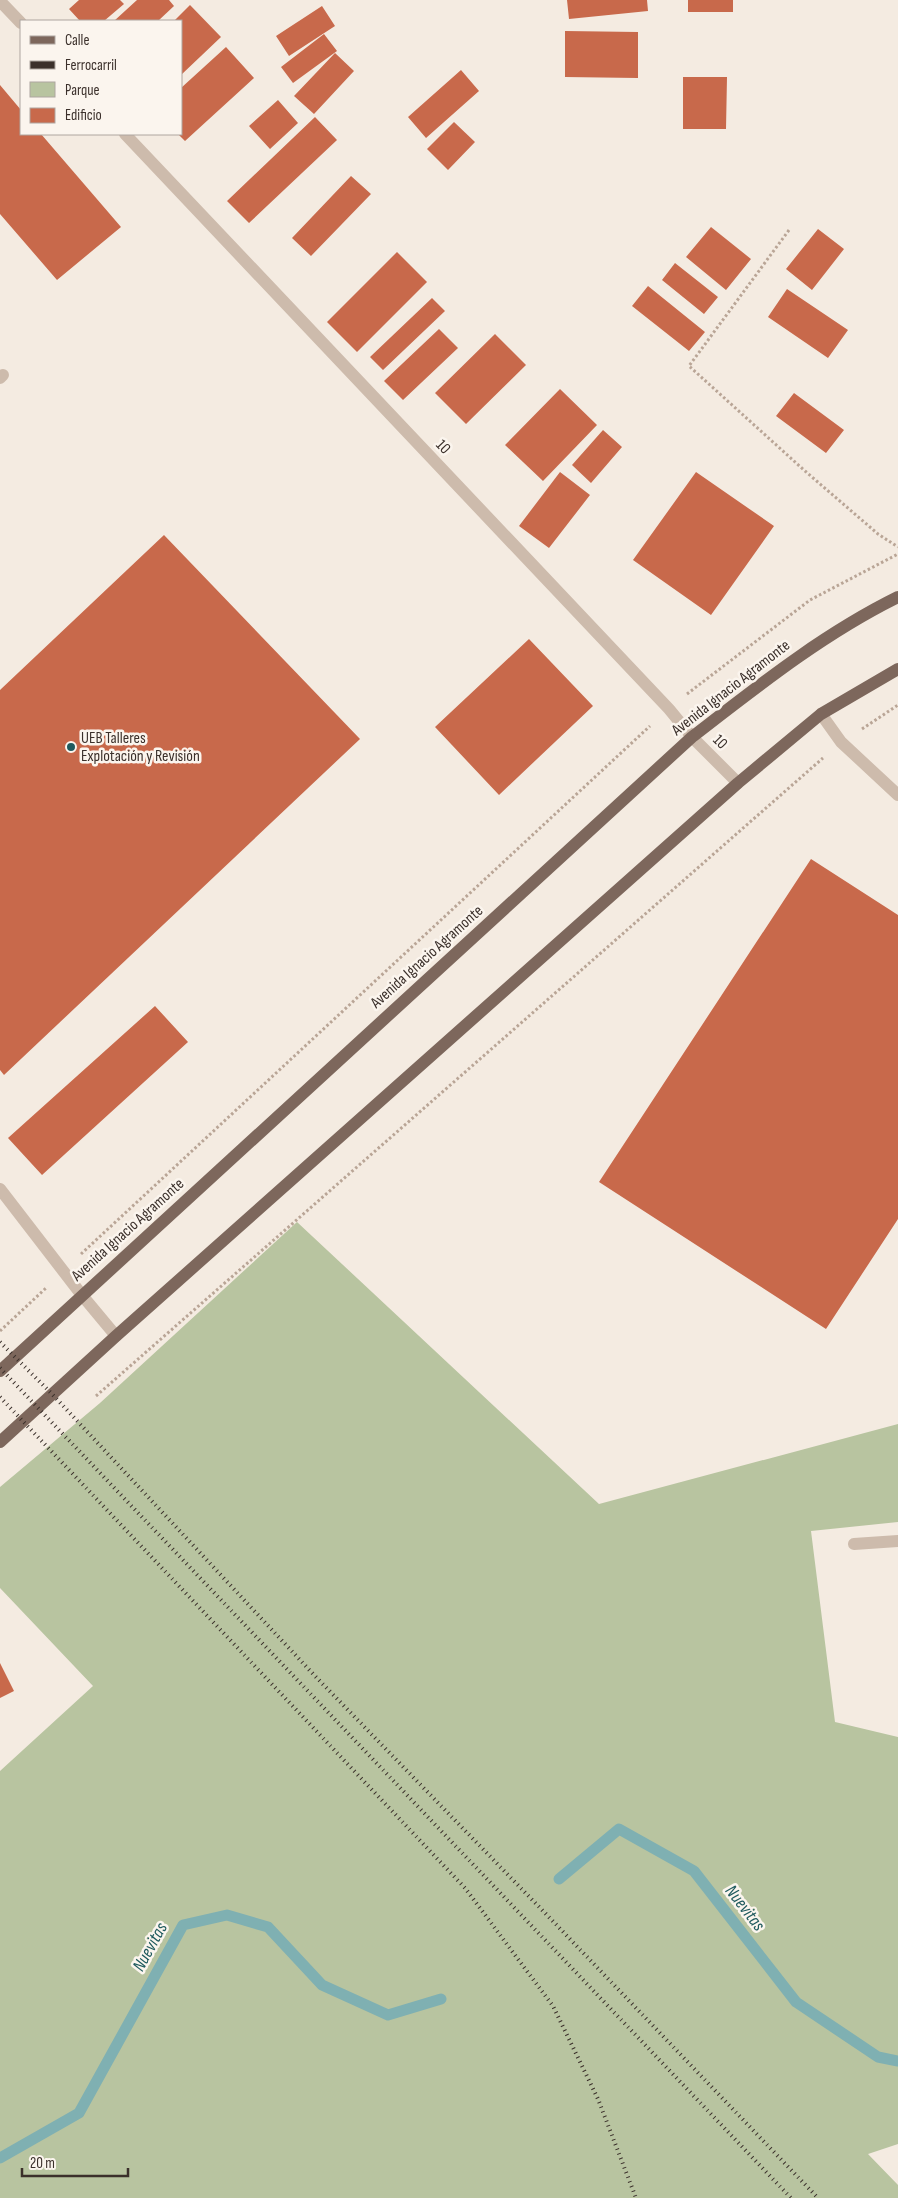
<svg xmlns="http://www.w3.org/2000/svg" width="898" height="2198" font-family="'Sofia Sans Condensed',sans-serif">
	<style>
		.green { fill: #b8c4a0 }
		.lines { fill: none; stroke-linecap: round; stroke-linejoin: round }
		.stream { stroke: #7fb0b2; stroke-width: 11 }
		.building { fill: #c8694b }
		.path { stroke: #b9a596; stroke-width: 3; stroke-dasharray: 2.5 2.5; stroke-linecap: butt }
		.minor { stroke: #cdbbac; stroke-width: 12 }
		.major { stroke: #7d675c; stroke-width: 12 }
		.rail { stroke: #3b302b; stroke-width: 4; stroke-dasharray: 1 4; stroke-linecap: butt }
		.poi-dot { fill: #1f5a5e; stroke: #fbf5ee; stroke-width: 2 }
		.labels { text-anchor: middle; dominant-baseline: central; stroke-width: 5; stroke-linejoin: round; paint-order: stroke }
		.street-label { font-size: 16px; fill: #3b302b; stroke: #fbf5ee }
		.poi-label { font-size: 16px; fill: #3b302b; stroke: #fbf5ee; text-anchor: start }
		.water-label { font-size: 18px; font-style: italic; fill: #1f5a5e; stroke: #fbf5ee }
	</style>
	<rect width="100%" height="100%" fill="#f4ebe1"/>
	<path class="green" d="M297,1222l302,282 299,-80v98l-87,9 24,191 63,15v407l-30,10 30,31v13h-898v-427l93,-85 -93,-98v-101l100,-84z"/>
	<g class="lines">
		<path class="stream" d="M559,1879l60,-50 75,42 102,131 82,55 20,4
			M0,2158l79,-45 104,-188 44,-10 41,12 54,58 66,30 53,-16"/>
	</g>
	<path class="building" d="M79,0h41l4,4 -20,17h-24l-11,-12z
		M137,0h32l5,6 -16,15h-44z
		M567,0h80l1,11 -79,8z
		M688,0h45v12h-45z
		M190,5l31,32 -40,38v-54h-7z
		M322,6l13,20 -46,30 -13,-20z
		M565,31l73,1v46l-73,-1z
		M324,34l13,17 -44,32 -12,-16z
		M226,47l28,31 -69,63 -7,-7h3v-46z
		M335,53l19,18 -40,43 -20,-18z
		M461,70l18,21 -53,47 -18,-21z
		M683,77h44l-1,52h-43z
		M0,85l21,25v24h20l80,93 -64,53 -57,-66z
		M278,100l20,23 -28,26 -21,-23z
		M315,117l22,23 -88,83 -22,-22z
		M454,122l21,20 -27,28 -21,-21z
		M351,176l20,18 -60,62 -19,-18z
		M711,227l40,32 -25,31 -40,-33z
		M818,229l26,20 -32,41 -26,-21z
		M397,252l30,30 -70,70 -30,-30z
		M675,263l43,34 -14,17 -42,-34z
		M648,286l57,46 -16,19 -57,-45z
		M787,289l61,41 -20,28 -60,-41z
		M432,298l13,13 -62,59 -13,-13z
		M439,329l19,19 -55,52 -19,-19z
		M495,334l31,31 -60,59 -31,-31z
		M560,389l37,36 -54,56 -38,-36z
		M794,393l50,37 -18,23 -50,-37z
		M603,430l19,17 -31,36 -19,-18z
		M560,472l30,23 -41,53 -30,-22z
		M696,472l78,54 -63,89 -78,-55z
		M164,535l196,204 -356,336 -4,-5v-380z
		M529,639l64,67 -94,89 -64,-68z
		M811,859l87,56v304l-72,110 -227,-147z
		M155,1006l33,36 -146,133 -34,-37z
		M0,1663l14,28 -14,7z"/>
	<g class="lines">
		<path class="path" d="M789,230l-100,136 116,105 73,63 20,13
			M687,694l123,-94 88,-46
			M862,729l36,-24
			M81,1254l569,-528
			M0,1331l46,-43
			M96,1396l727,-638"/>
		<path class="minor" d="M0,1l21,22
			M125,134l544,575 23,28 46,46
			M0,378l3,-3
			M821,714l20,28 57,53
			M0,1189l81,105 35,42
			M854,1544l44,-3"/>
		<path class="major" d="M0,1371l692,-634c66,-51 131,-103 206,-140
			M0,1442l116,-106 622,-553 83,-69 77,-45"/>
		<path class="rail" d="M0,1342l53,53 262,281 231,238 272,284
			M0,1368l791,830
			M0,1397l465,491 88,118 45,93 38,99"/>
	</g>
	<circle class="poi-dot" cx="71" cy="747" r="5"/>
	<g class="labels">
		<g class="street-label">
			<text transform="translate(443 447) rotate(47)">10</text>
			<text transform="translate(731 688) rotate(-38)">Avenida Ignacio Agramonte</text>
			<text transform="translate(720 742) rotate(45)">10</text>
			<text transform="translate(427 957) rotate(-42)">Avenida Ignacio Agramonte</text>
			<text transform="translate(128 1230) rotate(-42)">Avenida Ignacio Agramonte</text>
		</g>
		<g class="poi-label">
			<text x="81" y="738">UEB Talleres<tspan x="81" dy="18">Explotación y Revisión</tspan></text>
		</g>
		<g class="water-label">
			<text transform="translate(745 1908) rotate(52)">Nuevitas</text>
			<text transform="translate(150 1947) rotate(-61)">Nuevitas</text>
		</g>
	</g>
	<rect x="20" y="20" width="162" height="115" fill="#fbf5ee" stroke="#aea6a0"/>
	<rect x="30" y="36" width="25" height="8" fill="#7d675c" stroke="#aea6a0"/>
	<text x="65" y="45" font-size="15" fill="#3b302b">Calle</text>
	<rect x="30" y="61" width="25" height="8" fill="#3b302b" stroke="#aea6a0"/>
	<text x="65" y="70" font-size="15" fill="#3b302b">Ferrocarril</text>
	<rect x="30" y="82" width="25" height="15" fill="#b8c4a0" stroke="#aea6a0"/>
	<text x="65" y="95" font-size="15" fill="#3b302b">Parque</text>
	<rect x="30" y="108" width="25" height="15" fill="#c8694b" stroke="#aea6a0"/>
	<text x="65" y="120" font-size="15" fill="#3b302b">Edificio</text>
	<path d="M22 2168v8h106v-8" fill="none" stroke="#3b302b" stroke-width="2.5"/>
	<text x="30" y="2168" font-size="15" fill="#3b302b" stroke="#fbf5ee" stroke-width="4" paint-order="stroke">20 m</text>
</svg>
